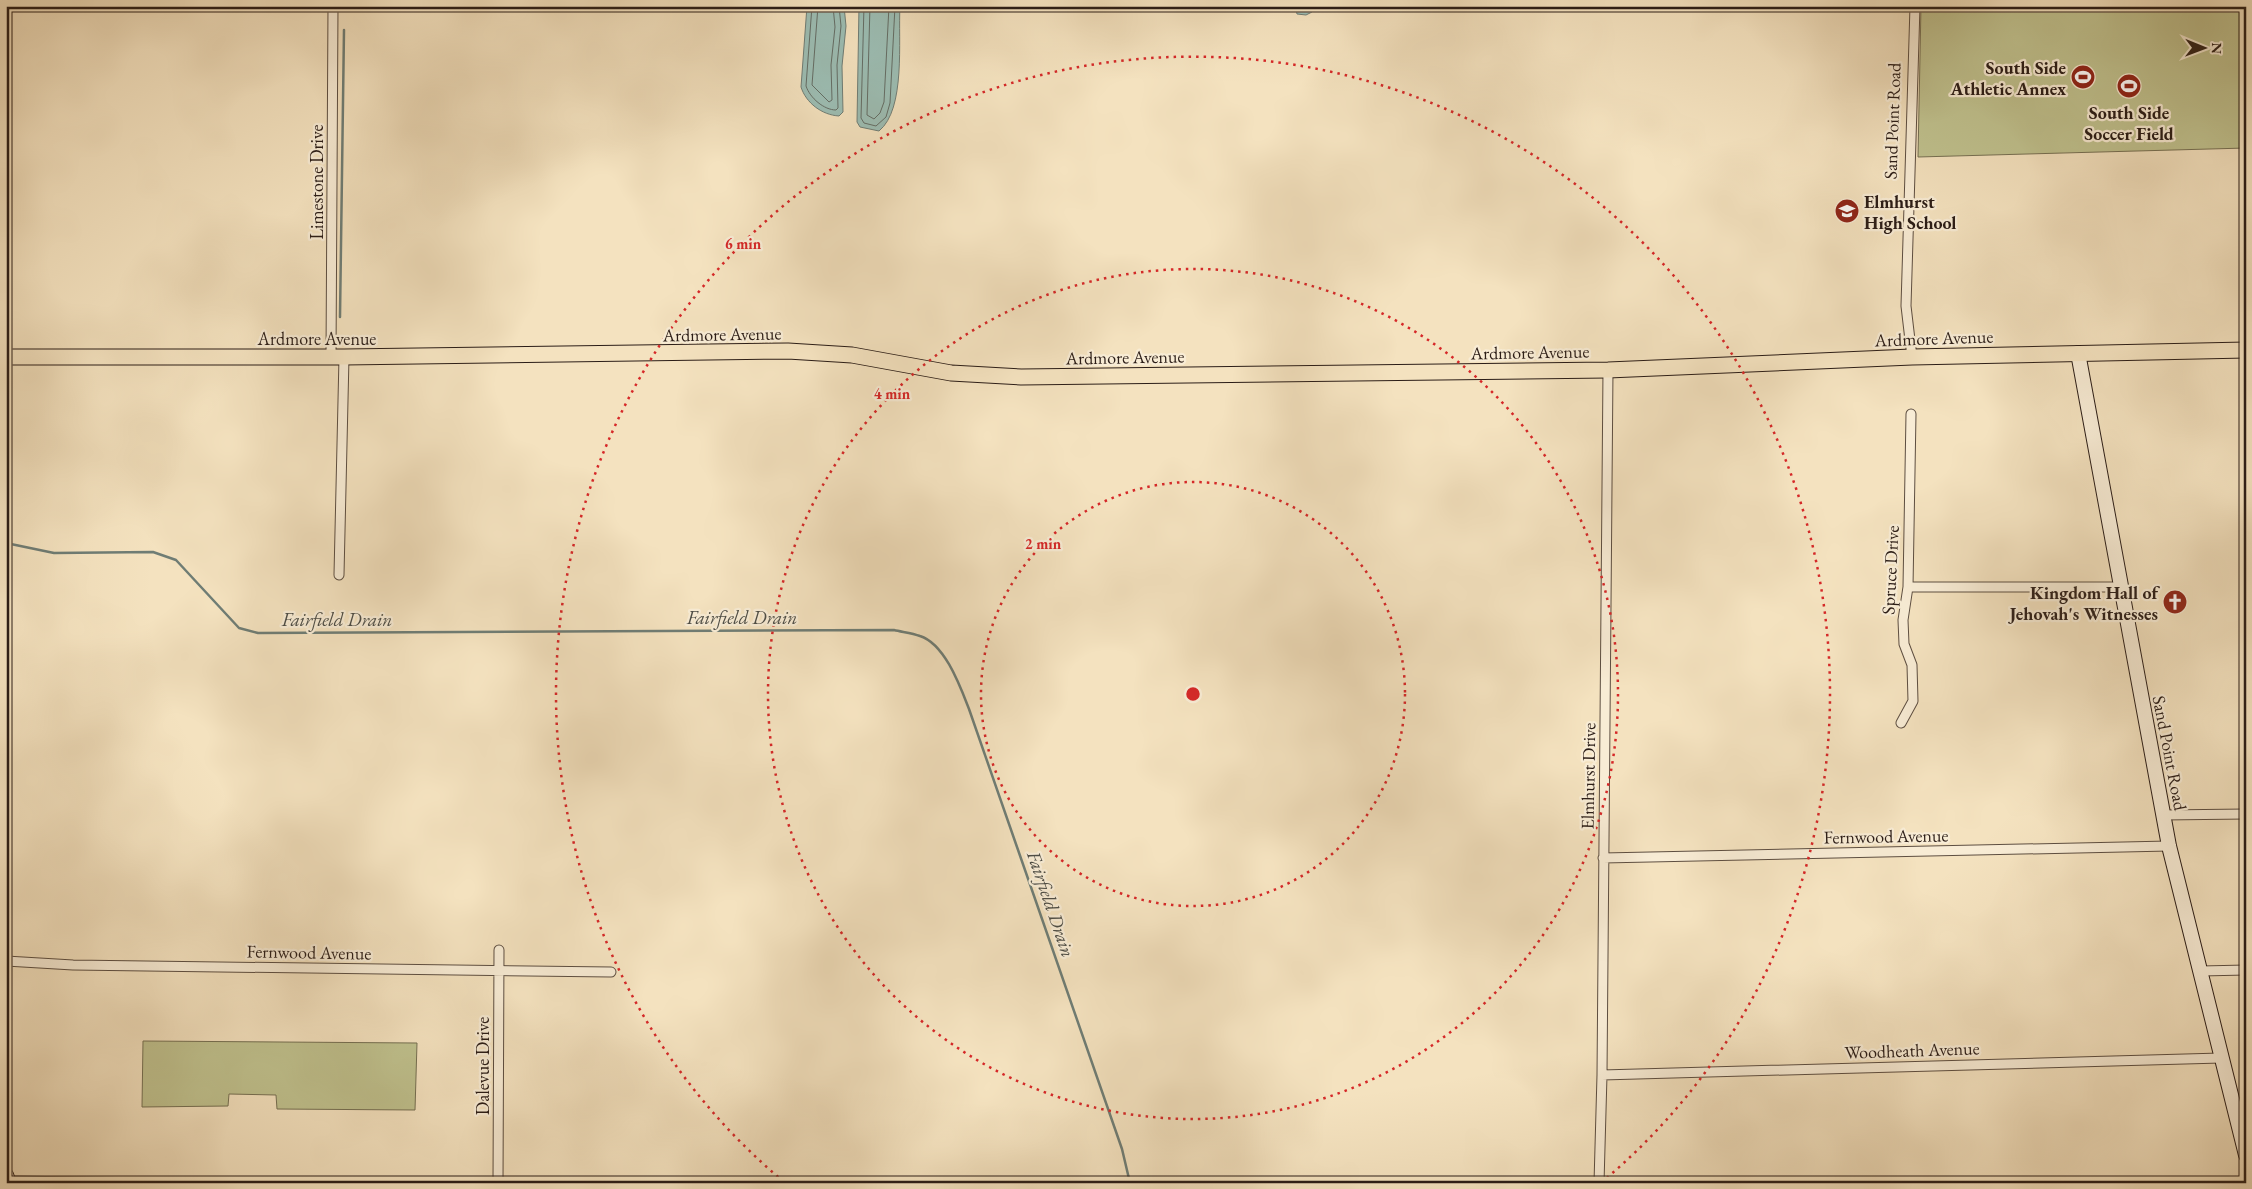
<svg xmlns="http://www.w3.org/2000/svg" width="2252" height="1189" font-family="'EB Garamond',serif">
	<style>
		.green { fill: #c0c28f; stroke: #767053 }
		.water { fill: #9cbdb3; stroke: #6f7d75 }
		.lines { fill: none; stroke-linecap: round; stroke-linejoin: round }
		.shore { stroke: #646d65; stroke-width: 1 }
		.stream { stroke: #6f7d75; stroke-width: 2.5 }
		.street-casing { stroke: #5d4e41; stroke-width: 11 }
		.secondary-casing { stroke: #2b1d17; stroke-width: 16 }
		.primary-casing { stroke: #2b1d17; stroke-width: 17 }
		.street { stroke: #f8ecd5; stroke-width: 9 }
		.secondary { stroke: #f8ecd5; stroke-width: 14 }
		.primary { stroke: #f4e2bf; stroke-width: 15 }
		.ring { fill: none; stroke: #d62828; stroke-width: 2.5; stroke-dasharray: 2.5 5 }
		.labels { text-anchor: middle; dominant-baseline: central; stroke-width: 4.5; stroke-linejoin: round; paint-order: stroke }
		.poi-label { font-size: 18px; font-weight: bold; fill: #2b1d17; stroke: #f8ecd5; text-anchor: end }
		.street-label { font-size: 18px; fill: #2b1d17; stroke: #f8ecd5 }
		.water-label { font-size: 19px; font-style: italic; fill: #4d4d46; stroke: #f8ecd5 }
		.centre { fill: #d62828; stroke: #f8ecd5; stroke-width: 2.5 }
		.ring-label { font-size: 15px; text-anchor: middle; font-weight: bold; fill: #d62828; stroke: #f8ecd5; stroke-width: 4.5; stroke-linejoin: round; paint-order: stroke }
	</style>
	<rect width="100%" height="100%" fill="#f4e2bf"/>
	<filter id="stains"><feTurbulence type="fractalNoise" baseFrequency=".004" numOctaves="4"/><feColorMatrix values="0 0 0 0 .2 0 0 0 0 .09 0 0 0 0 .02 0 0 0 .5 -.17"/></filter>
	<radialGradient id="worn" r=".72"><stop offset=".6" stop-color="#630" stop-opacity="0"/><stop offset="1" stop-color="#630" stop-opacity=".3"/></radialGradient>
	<path class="green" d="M1921,6h325v142l-328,9z
		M143,1041l274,2 -2,67 -138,-1 -1,-14 -47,-1 -1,12 -86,1z"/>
	<path class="water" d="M807,6h37l2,20 -4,40 1,46 -4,4c-17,-1 -33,-13 -38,-29z
		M859,6h41c-2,34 6,103 -21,125l-19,-4 -3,-5z
		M1295,6h18l-1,6 -6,3 -9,-1z"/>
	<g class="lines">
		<path class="shore" d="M812,6l-6,80c4,12 18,24 30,24l2,-2 -1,-43 4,-39 -2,-20
			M818,6l-6,79 17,17 3,-2 -1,-35 4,-38 -2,-21
			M864,6l-3,112 3,5 12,3 10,-9 4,-14 5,-97
			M870,6l-3,109 7,4 6,-6 4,-11 5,-96"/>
		<path class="stream" d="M340,317l4,-287
			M6,543l48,10 99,-1 23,8 63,68 19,5 636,-3c8,2 18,3 26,6 25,8 40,50 49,73l153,440 8,34"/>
		<defs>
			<path id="street" d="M331,357l2,-351
				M1912,357l-6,-51 9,-300
				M339,575l5,-218
				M1908,587h212
				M1901,723l12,-22 -1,-36 -8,-21 -1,-24 5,-33 3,-173
				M2163,815l83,-1
				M1603,858l566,-12
				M6,961l67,4 538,7
				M2201,971l45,-1
				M1602,1075l619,-17
				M9,1181l146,2
				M498,1183l1,-233
				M1599,1183l3,-108 6,-705"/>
			<path id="secondary" d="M2078,353l91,493 77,309
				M6,1175l3,8"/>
			<path id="primary" d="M6,357h338l444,-6 64,4 99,18 70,4 587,-7 304,-13 334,-7"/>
		</defs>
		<use href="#street" class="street-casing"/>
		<use href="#secondary" class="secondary-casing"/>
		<use href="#primary" class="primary-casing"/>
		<use href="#street" class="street"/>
		<use href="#secondary" class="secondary"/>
		<use href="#primary" class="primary"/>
	</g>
	<g class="ring">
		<circle cx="1193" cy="694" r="212"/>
		<circle cx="1193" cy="694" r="425"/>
		<path d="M784 1182A637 637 0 1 1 1602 1182"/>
	</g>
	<defs>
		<symbol id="stadium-disc" viewBox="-11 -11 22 22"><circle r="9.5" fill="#8f2418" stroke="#f8ecd5"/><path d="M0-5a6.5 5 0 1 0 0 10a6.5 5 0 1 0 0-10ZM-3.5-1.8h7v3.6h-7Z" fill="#fff"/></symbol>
		<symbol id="school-disc" viewBox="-11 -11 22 22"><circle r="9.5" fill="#8f2418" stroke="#f8ecd5"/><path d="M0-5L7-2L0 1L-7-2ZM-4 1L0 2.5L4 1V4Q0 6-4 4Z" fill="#fff"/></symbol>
		<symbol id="church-disc" viewBox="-11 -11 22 22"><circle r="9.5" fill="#8f2418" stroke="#f8ecd5"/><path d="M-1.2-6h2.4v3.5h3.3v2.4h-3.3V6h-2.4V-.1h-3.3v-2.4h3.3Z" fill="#fff"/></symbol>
	</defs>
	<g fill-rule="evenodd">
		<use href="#stadium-disc" x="2069" y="63" width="28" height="28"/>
		<use href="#stadium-disc" x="2115" y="72" width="28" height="28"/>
		<use href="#school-disc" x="1833" y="197" width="28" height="28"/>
		<use href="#church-disc" x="2161" y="588" width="28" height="28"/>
	</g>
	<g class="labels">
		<g class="poi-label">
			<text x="2066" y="67">South Side<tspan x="2066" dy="21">Athletic Annex</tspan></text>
			<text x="2129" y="112" text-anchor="middle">South Side<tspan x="2129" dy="21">Soccer Field</tspan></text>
			<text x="1864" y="201" text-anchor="start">Elmhurst<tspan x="1864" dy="21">High School</tspan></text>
			<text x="2158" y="592">Kingdom Hall of<tspan x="2158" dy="21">Jehovah's Witnesses</tspan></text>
		</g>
		<g class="street-label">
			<text transform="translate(1892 121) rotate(-88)">Sand Point Road</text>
			<text transform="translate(316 182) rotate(-90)">Limestone Drive</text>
			<text transform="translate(722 334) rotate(-1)">Ardmore Avenue</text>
			<text x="317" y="338">Ardmore Avenue</text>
			<text transform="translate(1934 338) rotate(-2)">Ardmore Avenue</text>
			<text transform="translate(1530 352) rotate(-1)">Ardmore Avenue</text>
			<text transform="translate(1125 357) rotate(-1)">Ardmore Avenue</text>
			<text transform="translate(1890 570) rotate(-87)">Spruce Drive</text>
			<text transform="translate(2170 753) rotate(79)">Sand Point Road</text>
			<text transform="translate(1588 776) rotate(-89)">Elmhurst Drive</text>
			<text transform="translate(1886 836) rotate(-1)">Fernwood Avenue</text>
			<text transform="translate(309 952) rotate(1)">Fernwood Avenue</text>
			<text transform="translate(1912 1050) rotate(-2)">Woodheath Avenue</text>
			<text transform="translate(482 1066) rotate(-90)">Dalevue Drive</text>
		</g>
		<g class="water-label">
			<text x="742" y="617">Fairfield Drain</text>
			<text x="337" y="619">Fairfield Drain</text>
			<text transform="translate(1051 904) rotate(71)">Fairfield Drain</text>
		</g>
	</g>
	<circle cx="1193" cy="694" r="8" class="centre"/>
	<g class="ring-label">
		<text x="743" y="249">6 min</text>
		<text x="892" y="399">4 min</text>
		<text x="1043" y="549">2 min</text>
	</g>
	<rect width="2252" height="1189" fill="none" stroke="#f4e2bf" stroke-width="25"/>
	<rect x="8" y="8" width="2237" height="1174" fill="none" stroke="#2b1d17" stroke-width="2.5"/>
	<rect x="12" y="12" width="2227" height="1164" fill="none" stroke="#2b1d17"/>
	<g transform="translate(2204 48) rotate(91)" stroke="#f8ecd5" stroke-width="4" paint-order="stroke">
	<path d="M0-4L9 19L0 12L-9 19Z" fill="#2b1d17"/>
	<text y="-8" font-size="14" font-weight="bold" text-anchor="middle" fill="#2b1d17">N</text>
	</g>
	<rect width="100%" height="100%" filter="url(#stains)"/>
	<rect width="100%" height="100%" fill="url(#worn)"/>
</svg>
